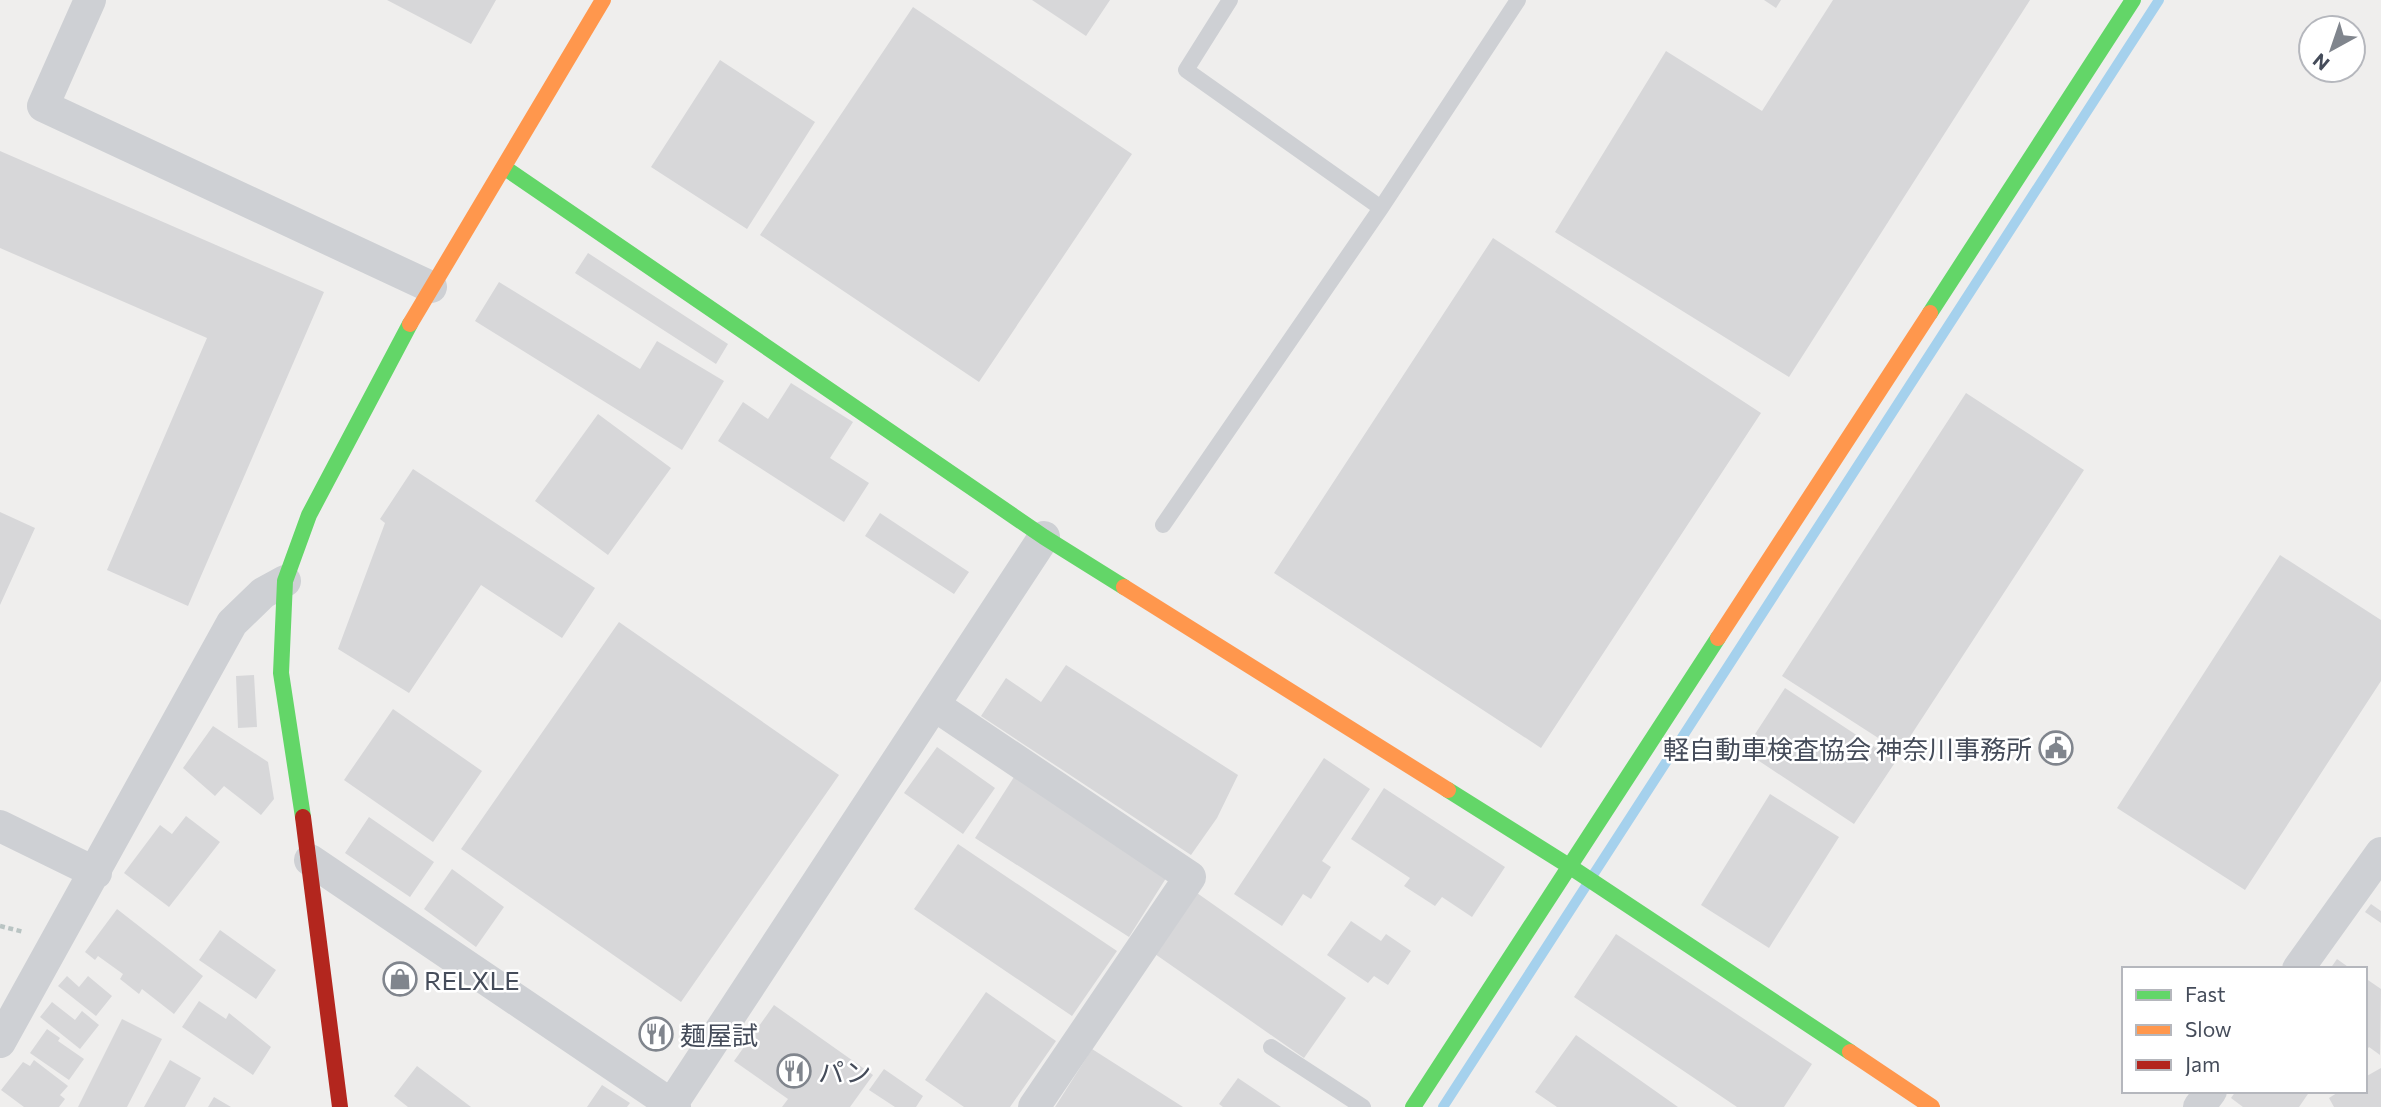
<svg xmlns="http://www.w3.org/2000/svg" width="2381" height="1107" font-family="Commissioner,'Noto Sans JP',sans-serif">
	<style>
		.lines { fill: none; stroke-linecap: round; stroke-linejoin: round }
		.stream { stroke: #a5d1ed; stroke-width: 10 }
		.building { fill: #d7d7d9 }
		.path { stroke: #b9c4c3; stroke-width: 4.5; stroke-dasharray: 5 3.5; stroke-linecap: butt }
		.lane { stroke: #ced0d4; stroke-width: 16 }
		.street { stroke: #ced0d4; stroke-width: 32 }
		.fast { stroke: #63d668; stroke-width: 16 }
		.slow { stroke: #ff974d; stroke-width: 16 }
		.jam { stroke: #b3261e; stroke-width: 16 }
		.labels { text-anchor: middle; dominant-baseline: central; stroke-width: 5; stroke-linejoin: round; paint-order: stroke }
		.poi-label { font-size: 26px; fill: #454c5a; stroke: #fff; text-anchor: start }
	</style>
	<rect width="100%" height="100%" fill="#efeeed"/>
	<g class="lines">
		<path class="stream" d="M1443,1107l716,-1107"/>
	</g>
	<path class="building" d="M387,0h109l-25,44z
		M1032,0h78l-24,36z
		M1764,0h17l-5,8z
		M1833,0h197l-241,377 -234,-145 111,-181 96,60z
		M913,7l219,147 -153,228 -219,-147z
		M720,60l95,62 -68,107 -96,-62z
		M0,151l324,141 -136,314 -81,-36 100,-232 -207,-90z
		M1493,238l268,175 -220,335 -267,-175z
		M588,253l140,91 -12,20 -141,-91z
		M499,282l141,87 17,-28 67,40 -42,69 -207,-129z
		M791,383l62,39 -23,36 39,25 -25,39 -126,-81 25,-39 25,17z
		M1966,393l118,77 -184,282 -118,-76z
		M598,414l73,54 -63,87 -73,-54z
		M413,469l182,119 -33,50 -81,-53 -72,108 -71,-44 47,-126 -5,-4z
		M0,512l35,16 -35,77z
		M880,513l89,59 -15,22 -89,-58z
		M2280,555l101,65v61l-136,209 -128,-82z
		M619,622l220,153 -158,227 -220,-153z
		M1066,665l172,110 -21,43 -26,37 -210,-139 25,-38 35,24z
		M254,675l3,52 -19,1 -2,-52z
		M1785,688l111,73 -42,63 -110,-73z
		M393,709l89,62 -49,71 -89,-62z
		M213,726l55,36 6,37 -13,16 -37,-29 -9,10 -32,-28z
		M937,747l58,41 -32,46 -59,-41z
		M1324,758l46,31 -48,72 9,6 -20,32 -8,-5 -21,32 -48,-32z
		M1014,777l154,98 -39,62 -154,-99z
		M1384,788l121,79 -33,50 -30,-20 -7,9 -31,-20 6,-8 -59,-39z
		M1770,794l69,43 -70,111 -68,-43z
		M186,816l34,26 -51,65 -45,-34 36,-48 12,9z
		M369,817l65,45 -24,35 -65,-44z
		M958,844l159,107 -45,65 -158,-107z
		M452,869l52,38 -28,40 -52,-38z
		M1197,893l149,105 -42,60 -149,-104z
		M2371,904l10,7v12l-16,-11z
		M117,909l86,67 -29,38 -32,-25 -3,5 -19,-15 3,-5 -25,-18 -3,4 -10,-8z
		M1351,921l30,20 5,-7 25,17 -23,34 -14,-9 -6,7 -41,-28z
		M220,930l56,40 -20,29 -57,-39z
		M1616,934l196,130 -28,43h-47l-163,-110z
		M2337,959l14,10h-21z
		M67,976l12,11 9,-11 24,20 -16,20 -38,-30z
		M2365,978l16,11 -1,66 -11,-8 -4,5z
		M986,992l70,49 -46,66h-46l-39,-27z
		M199,1001l27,18 3,-6 42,34 -18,28 -71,-48z
		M52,1002l23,18 7,-9 17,14 -19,24 -40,-32z
		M774,1005l99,70 -23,32h-68l6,-8 -54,-38z
		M122,1019l40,20 -35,68h-49z
		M47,1029l13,9 -2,3 26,18 -15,21 -39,-27z
		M1576,1035l102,72h-121l-22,-15z
		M1092,1049l91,58h-128z
		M34,1060l34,26 -8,9 5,4 -6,8h-35l-23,-17 22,-28 7,4z
		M170,1060l31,18 -16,29h-41z
		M417,1066l54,41h-63l-14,-11z
		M2381,1068v39h-47l-5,-9 11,-7h25v-14z
		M884,1069l39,27 -7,11h-21l-26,-17z
		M1238,1078l43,29h-58l-4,-3z
		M602,1085l28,18 -3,4h-40z
		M2236,1091h74l-11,16h-56l-12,-9z
		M214,1097l17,10h-23z"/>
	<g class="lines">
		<path class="path" d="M0,926l24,6"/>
		<path class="lane" d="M1230,0l-44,70 195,138
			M1163,525l218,-317 137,-208
			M1271,1047l92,60"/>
		<path class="street" d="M90,0l-47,106 388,181
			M934,705l256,172 -156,230
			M0,826l96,47
			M310,860l365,247
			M2298,969l83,-116
			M0,1042l232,-419 31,-30 22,-12
			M670,1107l374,-570
			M2199,1107l12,-16"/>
		<path class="fast" d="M505,168l539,369 80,50
			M1930,313l203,-313
			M1448,790l121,76 281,186
			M303,817l-22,-144 4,-92 24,-66 101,-191
			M1413,1107l305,-469"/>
		<path class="slow" d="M410,324l193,-324
			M1124,587l324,203
			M1718,638l212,-325
			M1850,1052l82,55"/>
		<path class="jam" d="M303,817l37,290"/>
	</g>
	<defs>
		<symbol id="civic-ring" viewBox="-11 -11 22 22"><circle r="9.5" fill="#fff" stroke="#80858d" stroke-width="1.5"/><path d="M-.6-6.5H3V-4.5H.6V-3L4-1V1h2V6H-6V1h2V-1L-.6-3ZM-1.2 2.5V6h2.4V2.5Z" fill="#80858d"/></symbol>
		<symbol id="shop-ring" viewBox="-11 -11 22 22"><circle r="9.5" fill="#fff" stroke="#80858d" stroke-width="1.5"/><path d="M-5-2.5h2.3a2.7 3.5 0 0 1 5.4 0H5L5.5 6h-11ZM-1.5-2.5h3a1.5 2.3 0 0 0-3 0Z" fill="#80858d"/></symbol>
		<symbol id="restaurant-ring" viewBox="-11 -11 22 22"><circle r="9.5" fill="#fff" stroke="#80858d" stroke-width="1.5"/><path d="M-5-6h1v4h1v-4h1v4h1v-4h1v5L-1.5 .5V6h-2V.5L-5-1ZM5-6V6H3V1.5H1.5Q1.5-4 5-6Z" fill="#80858d"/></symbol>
	</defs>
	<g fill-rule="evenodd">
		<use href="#civic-ring" x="2037" y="729" width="38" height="38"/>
		<use href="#shop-ring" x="381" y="960" width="38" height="38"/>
		<use href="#restaurant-ring" x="637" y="1015" width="38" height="38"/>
		<use href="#restaurant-ring" x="775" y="1052" width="38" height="38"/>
	</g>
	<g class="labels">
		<g class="poi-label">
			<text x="2032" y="748" text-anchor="end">軽自動車検査協会 神奈川事務所</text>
			<text x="424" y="979">RELXLE</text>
			<text x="680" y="1034">麺屋試</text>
			<text x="818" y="1071">パン</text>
		</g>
	</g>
	<rect x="2122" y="967" width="245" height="126" fill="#ffffff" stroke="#b5b7bd" stroke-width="2"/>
	<rect x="2136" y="990" width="35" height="10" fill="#63d668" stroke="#b5b7bd" stroke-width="2"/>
	<text x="2185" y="1002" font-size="21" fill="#454c5a">Fast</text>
	<rect x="2136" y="1025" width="35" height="10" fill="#ff974d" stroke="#b5b7bd" stroke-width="2"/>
	<text x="2185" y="1037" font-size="21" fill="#454c5a">Slow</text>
	<rect x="2136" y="1060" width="35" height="10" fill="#b3261e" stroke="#b5b7bd" stroke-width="2"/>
	<text x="2185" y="1072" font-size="21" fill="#454c5a">Jam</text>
	<g transform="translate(2332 49) rotate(220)"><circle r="33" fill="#ffffff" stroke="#b5b7bd" stroke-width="2"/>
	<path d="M0-5L12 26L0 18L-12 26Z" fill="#80858d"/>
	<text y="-10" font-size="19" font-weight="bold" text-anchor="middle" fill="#454c5a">N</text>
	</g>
</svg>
